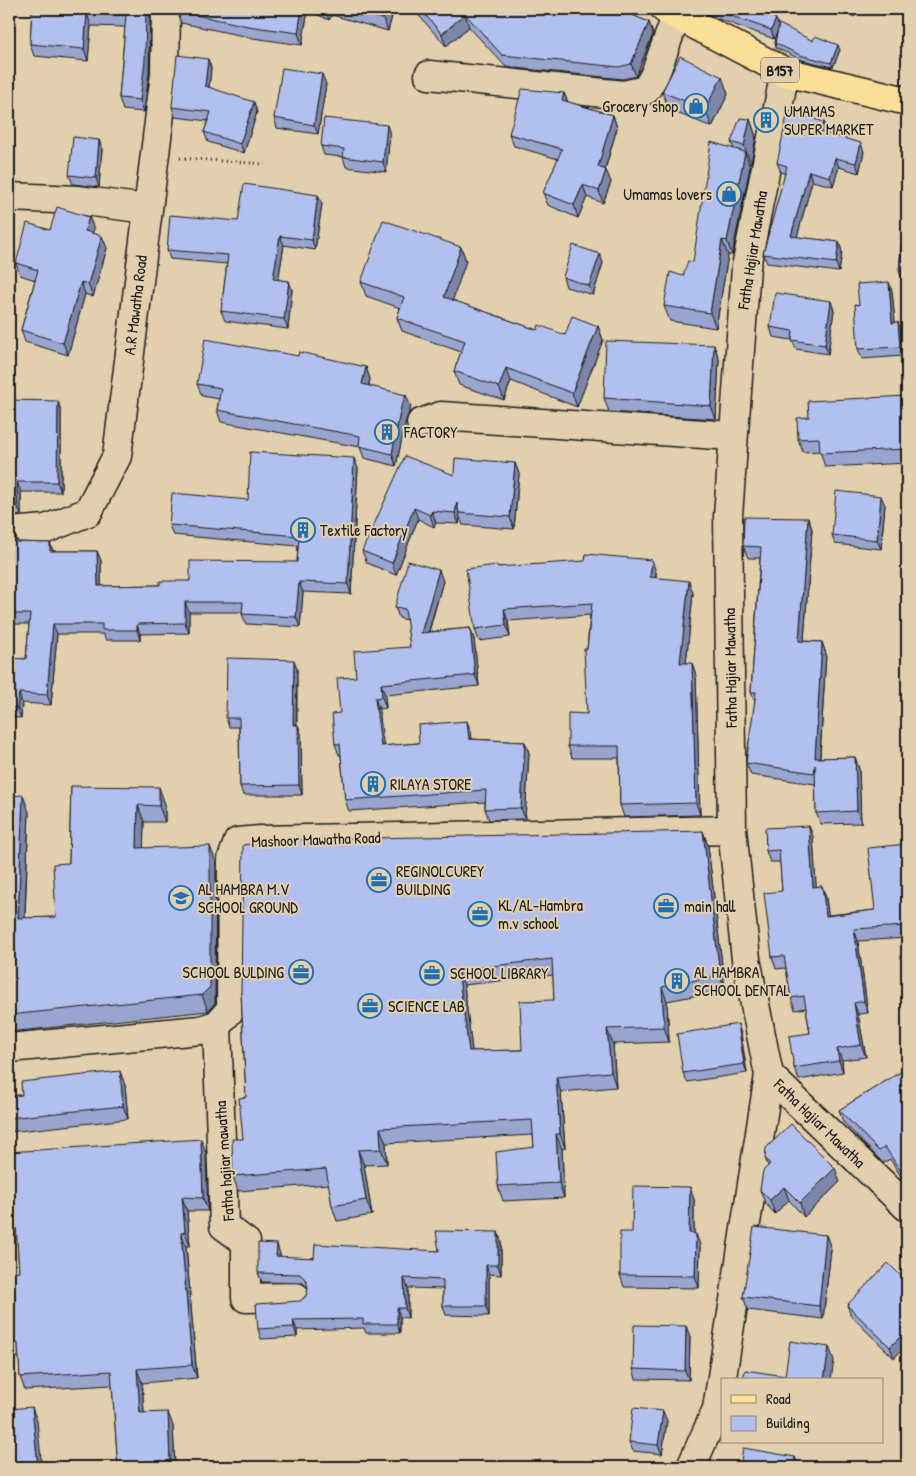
<svg xmlns="http://www.w3.org/2000/svg" width="916" height="1476" font-family="'Patrick Hand',sans-serif">
	<style>
		.lines { fill: none; stroke-linecap: round; stroke-linejoin: round }
		.minor-casing { stroke: #1c1c1c; stroke-width: 31 }
		.tertiary-casing { stroke: #1c1c1c; stroke-width: 31 }
		.primary-casing { stroke: #1c1c1c; stroke-width: 31 }
		.path { stroke: #1c1c1c; stroke-width: 3; stroke-dasharray: 1 4; stroke-linecap: butt }
		.minor { stroke: #e2cfad; stroke-width: 28 }
		.tertiary { stroke: #e2cfad; stroke-width: 28 }
		.primary { stroke: #fbdf96; stroke-width: 28 }
		.wall { fill: #99a5ce; stroke: #1c1c1c; fill-rule: evenodd }
		.shaded-wall { fill: #7d86a8; stroke: #1c1c1c }
		.building { fill: #b2c0f0; stroke: #1c1c1c; fill-rule: evenodd }
		.labels { text-anchor: middle; dominant-baseline: central; stroke-width: 4; stroke-linejoin: round; paint-order: stroke }
		.shield { fill: #e2cfad; stroke: #575248; stroke-width: 1 }
		.shield-label { font-size: 15px; font-weight: bold; fill: #1c1c1c }
		.poi-label { font-size: 16px; fill: #1c1c1c; stroke: #e2cfad; text-anchor: start }
		.street-label { font-size: 16px; fill: #1c1c1c; stroke: #e2cfad }
	</style>
	<rect width="100%" height="100%" fill="#e2cfad"/>
	<filter id="ink" filterUnits="userSpaceOnUse"><feTurbulence type="fractalNoise" baseFrequency=".02" numOctaves="2"/><feDisplacementMap in="SourceGraphic" scale="10" xChannelSelector="R" yChannelSelector="G"/><feConvolveMatrix kernelMatrix="1 2 1 2 8 2 1 2 1" color-interpolation-filters="sRGB"/></filter>
	<g filter="url(#ink)">
		<g class="lines">
			<defs>
				<path id="minor" d="M429,75l195,20 22,-5 9,-16 24,-65
					M9,197l68,3 70,9
					M421,423l20,-7 291,20
					M9,532l37,-3 42,-17 29,-56 48,-382 1,-65
					M217,1025l7,201 22,16v56l50,-1
					M9,1048l191,-18 17,-5 14,-16 1,-150 6,-17 22,-2 472,-10
					M691,1467l26,-58 52,-334"/>
				<path id="tertiary" d="M785,72l-39,195 -18,249 4,314 14,129 23,116 138,132"/>
				<path id="primary" d="M665,9l120,63 122,29"/>
			</defs>
			<use href="#minor" class="minor-casing"/>
			<use href="#tertiary" class="tertiary-casing"/>
			<use href="#primary" class="primary-casing"/>
			<path class="path" d="M180,158l85,6"/>
			<use href="#minor" class="minor"/>
			<use href="#tertiary" class="tertiary"/>
			<use href="#primary" class="primary"/>
		</g>
		<path class="wall" d="M32,9h118l-1,64 -5,39 -21,-2 -4,-12 6,-71 -34,-1 -3,35 -54,-5 -4,-12z
			M177,9h217l-6,22 -56,-16 -3,5 -21,-10 -6,35 -49,-7 -72,-15z
			M413,9h204l32,13 4,12 -17,42 -13,3 -117,-12 -37,-40 -23,19z
			M699,9h57l22,17 35,15 27,9 -7,17 -31,-7 -26,-12 -1,-5 2,-10 -3,6 -58,-21z
			M841,9h16l-3,8z
			M208,59l3,9 -2,20 48,24 -13,41 -36,-11 -4,-10 4,-11 -33,-4 -3,-10z
			M326,84l-8,50 -41,-6 -3,-10z
			M662,92l66,2 -16,33 -43,-17z
			M564,93l4,9 45,13 4,13 -12,42 6,12 -8,21 -16,-6 -9,21 -30,-13 -5,-12 15,-34 -44,-13 -5,-12z
			M750,119l6,18 -5,26h-2l1,4 -18,88h-4l-12,73 -46,-7 -6,-15 29,-44 41,-113 -3,-7z
			M824,122l4,9 -1,3 37,18 -5,21 -20,-6 -6,19 -21,-5 -15,56 42,5 3,10 -3,20 -72,-9 -4,-9 22,-80 -4,-2 -4,-9z
			M390,134l-4,38 -40,-5 -3,-10 -19,-2 -3,-9z
			M99,140l3,9 -3,38 -26,-3 -4,-9z
			M907,188v99l-2,-1 -6,-15z
			M322,204l-7,46 -31,-5 -6,35 11,1 3,9 -4,39 -63,-8 -4,-10 6,-47 -57,-5 -3,-9 71,-29z
			M89,217l5,12 -2,4 15,15 -14,49 -8,-3 -17,61 -43,-13 -4,-12 14,-50 -15,-5 -4,-12 34,-33z
			M461,247l5,14 -14,39 85,30 28,5 33,-9 5,14 -26,67 -66,-26 -7,19 -45,-15 -5,-14 7,-19 -59,-21 -5,-13 3,-10 -34,-12 -5,-14z
			M603,263l-10,32 -27,-8 -3,-10z
			M892,291l3,32 7,9 1,24 -41,3 -4,-10 1,-44z
			M834,310l-6,44 -32,-5 -4,-9 -19,-3 -3,-10z
			M714,345l5,14 -3,60 -107,-7 -5,-14z
			M298,356l68,11 4,12 -1,6 42,22 -5,13 -10,46 -32,-8 -4,-11 -139,-25 -4,-12 2,-11 -17,-3 -5,-12z
			M907,396v67l-82,4 -5,-16 -17,1 -5,-13 11,-22z
			M9,400l52,11v81h-40v23l-12,3z
			M515,463l4,11 -5,55 -51,-4 -3,-7 -1,6 -23,-1 -2,4 -16,-8 -22,56 -29,-12 -5,-12 92,-76z
			M358,468l-7,126 -48,-2 -3,35 -54,-3 -4,-10v-2h-53v21l-49,1v6h-34l-3,-6h-46l-6,71 -29,-2 -1,15 -12,-1v-59l17,1 3,-35h-18l-1,-3h-1v-84h7l2,5 32,1 3,8h44l4,10v25l59,-1 30,-4 107,-19 1,-16 -125,-11 -4,-10 79,-25z
			M885,505l-4,44 -46,-5 -3,-9z
			M808,518l4,11 -8,112 18,1 4,12 -6,104 35,-1 4,12 2,54 -40,1 -5,-11 -1,-29 -64,-9 -5,-12 9,-61 -4,-10 9,-134h-12l-5,-12z
			M498,567l158,5v5l37,16 -7,70h6l4,12 4,140 -76,2 -4,-12 -1,-47h-47l-4,-12 19,-32v-65l3,-34 -82,6 2,16 -31,4 -4,-12z
			M443,581l-14,51 41,-4 4,11 5,47 -94,9 1,13 -7,1 4,37 36,-3 52,-11 1,7 53,3 4,11 -4,66 -36,1 -4,-11v-7l-136,9 -4,-11 -4,-45h-2l-4,-11 5,-31 16,-36 54,-30 -3,-27 -8,-2 -4,-11z
			M297,669v56h1l3,9 1,61h-59l-3,-9 -1,-59h-10l-3,-9z
			M71,786l94,18v18h-21l-1,26 73,14 -1,141 -7,8 -199,21v-236l20,16 -4,106 31,-1 13,-54z
			M809,826l4,11 3,50 6,-1 4,12 2,17 47,-5 32,-64v92l-49,3 10,72 -10,1 8,43 -24,3 1,12 -44,8 -5,-12 16,-35 -4,-25 -11,2 -4,-12 -5,-30 -10,1 -4,-12 10,-66 -2,-29h-10l-4,-11z
			M703,831l5,15 17,144 -58,11 2,41 -56,2 3,43 -55,5 4,56 -3,1 2,49 -61,3 -5,-15 36,-39 -1,-12 -147,8 1,21 -23,1 8,50 -35,6 -5,-15 -3,-22 -91,7 -5,-15 10,-37 3,-42 -5,-105zM553,975l1,25 -32,50 -50,1 -8,-66z
			M741,1034l6,39 -60,9 -4,-9z
			M907,1068v118l-17,-27 -7,4 -40,-41 -4,-12z
			M125,1085l3,34 -119,13v-36z
			M9,1152l197,1 2,58h-21l3,35h-4l11,132 -55,5 2,30 29,13 2,41h-57l-6,-82 -87,5 -5,-13 -1,-20 -10,1v-84h2l8,-3 -2,-32 -8,1z
			M765,1158l75,24 -36,35 -15,-17 -14,14 -10,-11 -5,-13 8,-24z
			M694,1199v34l6,12 -1,43 -75,-1 -4,-12 12,-43z
			M498,1232l3,9v34l-12,-1v42l-43,-1 -3,-9v-17l-35,-1v30l-8,-1v16h-34l-2,-5 -67,2v7l-36,2 -3,-10 42,-28 6,-5 2,-8 -5,-5 -41,-1 -4,-9 22,-19v3l34,1 125,-7z
			M826,1235l5,14 -8,70 -75,-9 -5,-13z
			M907,1282v63l-13,13 -43,-42 -4,-11z
			M690,1336l-1,44 -53,-1 -3,-10z
			M667,1421l-5,33 -29,-3 -4,-9z"/>
		<path class="shaded-wall" d="M146,9h4l-1,64 -5,39 -4,-12z
			M302,9h6v1l-6,35 -4,-12z
			M325,9h4l3,6 -3,5z
			M386,9h8l-6,22 -5,-12z
			M851,9h6l-3,8z
			M87,13l4,13 -3,35 -4,-12z
			M465,14l4,13 -23,19 -4,-12z
			M776,19l3,9 -5,11 -3,-9z
			M649,22l4,12 -17,42 -5,-12z
			M838,45l2,5 -7,17 -2,-4z
			M208,59l3,9 -3,28 -3,-10z
			M322,74l4,10 -8,50 -4,-9z
			M722,77l6,17 -16,33 -7,-18z
			M564,93l5,12 -7,-5z
			M254,102l3,10 -13,41 -4,-9z
			M613,115l4,13 -15,51 -4,-12z
			M750,119l6,18 -5,26 -7,-17z
			M824,122l4,9 -4,11 -3,-10z
			M387,125l3,9 -4,38 -3,-10z
			M99,140l3,9 -3,38 -3,-9z
			M861,143l3,9 -5,21 -3,-10z
			M745,152l5,15 -18,88 -5,-14z
			M835,158l4,9 -6,19 -3,-9z
			M606,170l5,12 -8,21 -4,-12z
			M809,171l3,10 -17,64 -4,-9z
			M583,185l4,12 -9,21 -4,-13z
			M318,195l4,9 -7,46 -3,-10z
			M89,217l5,12 -5,14 -4,-12z
			M102,236l5,12 -14,49 -5,-13z
			M280,236l4,9 -7,43 -4,-9z
			M722,240l6,15 -12,73 -6,-15z
			M839,242l3,10 -3,20 -3,-9z
			M461,247l5,14 -17,50 -5,-14z
			M600,254l3,9 -10,32 -4,-9z
			M289,281l3,9 -4,39 -4,-10z
			M81,282l4,12 -17,61 -5,-12z
			M889,282l3,9 4,41 -4,-9z
			M831,301l3,9 -6,44 -3,-9z
			M898,322l4,10 1,24 -3,-9z
			M598,326l5,14 -26,67 -5,-14z
			M714,345l5,14 -3,60 -5,-13z
			M366,367l4,12 -4,17 -4,-12z
			M506,368l5,13 -7,19 -5,-13z
			M406,395l5,12 -5,13 -10,46 -4,-12 9,-47z
			M58,401l3,10v81l-4,-10z
			M354,458l4,10 -7,126 -3,-10z
			M515,463l4,11 -5,55 -4,-12z
			M17,482l4,10v23l-4,-10z
			M881,496l4,9 -4,44 -4,-9z
			M457,503l3,15 -1,6 -4,-11z
			M414,508l4,11 -22,56 -4,-12z
			M432,511l4,12 -2,4 -4,-12z
			M808,518l4,11 -9,124 -4,-12z
			M50,543l4,10 -4,-2z
			M97,551l4,10v35l-3,-10z
			M652,560l4,12 -1,17 -5,-12z
			M439,570l4,11 -18,63 -4,-11z
			M689,581l4,12 -8,82 -5,-12z
			M299,582l4,10 -3,35 -4,-10z
			M185,602l4,10v21l-4,-10z
			M504,609l4,12 2,16 -4,-12z
			M53,624l4,10 -6,71 -4,-10z
			M137,624l3,10v6l-3,-10z
			M470,628l4,11 5,47 -4,-11z
			M822,642l4,12 -7,116 -4,-12z
			M294,660l3,9 -1,65 -3,-9z
			M692,663l4,12 4,140 -4,-12z
			M381,684l4,11 1,13 -4,-11z
			M19,693l3,10 -1,15 -4,-10z
			M375,698l4,11 6,48 -4,-11z
			M467,721l4,11 2,18 -4,-11z
			M298,725l3,9 1,61 -3,-10z
			M525,742l4,11 -4,66 -4,-11z
			M855,757l4,12 2,54 -4,-12z
			M159,787l6,17v18l-6,-16z
			M23,795l6,17 -5,122 -6,-16z
			M138,805l6,17 -1,42 -6,-16z
			M809,826l4,11 4,62 -4,-12z
			M703,831l5,15 17,144 -5,-15z
			M210,846l6,16 -1,141 -7,8 -6,-16z
			M822,886l4,12 4,29 -4,-11z
			M854,929l4,12 10,72 -4,-12z
			M458,970l6,15 10,81 -5,-15z
			M662,987l5,14 2,41 -5,-15z
			M854,1003l4,11 8,43 -5,-12z
			M738,1024l3,10 6,39 -3,-9z
			M607,1029l6,15 3,43 -5,-15z
			M837,1049l5,11 1,12 -4,-11z
			M120,1071l5,14 3,34 -5,-13z
			M556,1077l5,15 4,56 -5,-14z
			M380,1128l6,15 1,21 -6,-15z
			M556,1134l6,15 2,49 -5,-15z
			M201,1139l5,14 2,58 -5,-13z
			M358,1150l6,15 8,50 -6,-15z
			M835,1168l5,14 -36,35 -4,-14z
			M690,1187l4,12v46l-5,-12z
			M784,1187l5,13 -14,14 -5,-14z
			M182,1197l5,14 3,35 -5,-14z
			M498,1232l3,9v34l-3,-10z
			M181,1233l5,13 11,132 -5,-13z
			M696,1234l4,11 -1,43 -4,-12z
			M826,1235l5,14 -8,70 -4,-13z
			M277,1244l3,10 -1,12 -3,-10z
			M486,1265l3,9v42l-3,-10z
			M404,1278l4,10v30l-3,-10z
			M397,1308l3,9v16l-3,-9z
			M293,1320l4,10v7l-3,-10z
			M686,1326l4,10 -1,44 -4,-9z
			M904,1333l3,9v3l-13,13 -4,-11z
			M829,1347l5,13 -3,20h-7z
			M137,1369l5,14 3,44 -5,-14z
			M32,1407l5,14 5,46h-4z
			M663,1411l4,10 -5,33 -4,-9z
			M168,1412l5,14 2,41h-3l-2,-5z
			M795,1457l4,9 -1,1h-5z"/>
		<path class="building" d="M32,9h114l-1,52 -5,39 -21,-2 7,-83 -39,-2 -3,36 -54,-5z
			M177,9h125l-4,24 -50,-7 -71,-15z
			M346,9h40l-3,10z
			M420,9h197l32,13 -18,42 -12,3 -117,-12 -37,-41 -23,20z
			M712,9h44l20,10 -5,11z
			M779,24l34,17 2,-5 23,9 -7,18 -31,-8 -25,-12z
			M177,55l31,4 -3,27 49,16 -14,42 -36,-12 7,-20 -39,-5z
			M680,56l42,21 -17,32 -43,-17z
			M282,68l40,6 -8,51 -40,-7z
			M522,89l42,4 -2,7 51,15 -15,52 8,3 -7,21 -16,-6 -9,20 -31,-12 19,-44 -53,-15z
			M788,111l36,11 -3,10 40,11 -5,20 -21,-5 -5,19 -21,-6 -18,65 48,6 -3,21 -73,-9 24,-88 -10,-3z
			M324,118l63,7 -4,37 -40,-5 1,-8 -23,-3z
			M740,118l10,1 -6,27 -13,-4z
			M73,137l26,3 -3,38 -27,-3z
			M711,142l34,10 -18,89 -5,-1 -12,73 -46,-7 6,-34 13,4 5,-15 5,1z
			M244,184l74,11 -6,45 -32,-4 -7,43 16,2 -5,38 -63,-8 7,-56 -61,-5 3,-35 68,6z
			M907,188v84l-8,-1z
			M57,207l32,10 -4,14 17,5 -14,48 -7,-2 -18,61 -42,-13 17,-60 -22,-7 11,-40 23,7z
			M383,220l78,27 -17,50 93,33 2,-5 26,10 7,-19 26,10 -26,67 -66,-25 -7,19 -45,-16 11,-30 -68,-23 7,-21 -43,-15z
			M573,245l27,9 -11,32 -26,-9z
			M889,282l3,41 6,-1 2,25 -42,2 -3,-45 4,1 -2,-21z
			M775,293l56,8 -6,44 -33,-5 1,-9 -23,-4z
			M205,339l93,17 1,-4 67,15 -4,17 44,11 -5,12 -9,47 -33,-8 1,-10 -143,-26 4,-22 -24,-4z
			M606,341l108,4 -3,61 -107,-8z
			M907,396v53l-87,4 -1,-15 -21,1 -1,-21 12,-1 -1,-16z
			M9,400l49,1 -1,81h-40v23l-8,2z
			M250,452l104,6 -6,126 -49,-2 -3,35 -54,-3 1,-12h-58v21l-48,1v6h-35v-6h-49l-6,71 -28,-2 -2,15h-8v-50l17,1 4,-45h-21v-77h7v5l34,1v8h47l1,35 62,-1v-4h30v-20l107,1 2,-26 -130,-11 3,-32 76,7z
			M405,456l49,19 1,-17 60,5 -5,54 -51,-4 -2,-10 -2,10 -23,-2 -2,4 -16,-7 -22,55 -30,-12z
			M836,491l45,5 -4,44 -45,-5z
			M744,517l64,1 -9,123 23,1 -7,116 40,-1 2,54 -41,2 -1,-48 -1,8 -68,-10 10,-71h-5l10,-145 -18,-1z
			M586,554l66,6 -2,17 39,4 -9,82h12l4,140 -76,2 -1,-59h-51v-33l19,1 -3,-65h3l5,-46 -88,6 2,16 -31,4 -9,-60 31,-4 1,2 87,-6z
			M408,561l31,9 -18,63 49,-5 5,47 -94,9 1,13 -7,1 6,48 38,-3 -1,-18 49,-4 2,18 56,3 -4,66 -36,1 1,-19 -141,10 -5,-56h-5l-3,-30 8,-1 -3,-35 19,-1 -2,-26 56,-4 -5,-38 -10,-2z
			M227,658l67,2 -1,65h5l1,60 -59,1 -1,-68h-13z
			M71,786l88,1v19l-21,-1 -1,43 73,-2v141l-8,8 -193,20v-219l14,-1 -5,123 38,-1 -3,-53 16,-1z
			M809,826l4,61 9,-1 4,30 49,-6 -7,-62 39,-4v82l-53,3 10,72 -10,2 7,42 -24,4 2,12 -45,7 -5,-32 21,-3 -6,-37 -13,2 -7,-42 -12,1 -8,-64 18,-2 -3,-41 -13,1 -1,-23z
			M703,831l17,144 -58,12 2,40 -57,2 4,43 -55,5 4,57h-4l3,49 -61,3 -2,-34 38,-5 -2,-27 -152,8 1,21 -23,1 8,50 -34,6 -6,-37 -93,7 -1,-37h11l-4,-41 7,-1 -5,-105 2,-147 35,-5zM552,959l2,41 -34,1 2,49 -53,1 -11,-81z
			M738,1024l6,40 -61,9 -6,-39z
			M907,1068v111l-5,-6 -17,-26 -6,4 -40,-41z
			M120,1071l3,35 -114,12v-22l13,-1 -1,-13z
			M791,1124l44,44 -35,35 -16,-16 -14,13 -10,-10 3,-19 7,-7 -5,-6 1,-10z
			M201,1139l2,59 -21,-1 3,35 -4,1 11,132 -55,4 3,44 28,-1 2,50 -26,2v3h-26l-7,-96 -91,6 -2,-34 -9,1v-70h2v-2l8,-1 -3,-46 -7,1v-74z
			M633,1186l57,1 -1,46 7,1 -1,42 -75,-1v-43h12z
			M754,1227l72,8 -7,71 -76,-9z
			M436,1231l62,1v33h-12v41h-43v-26l-39,-2 1,30h-8v16h-34v-5l-70,1 1,7 -36,2 -2,-25 44,-3 6,-5 2,-8 -2,-8 -6,-6 -42,-1v-30l19,1 -1,12 38,2 1,-14 124,7z
			M888,1263l19,19v54l-3,-3 -14,14 -43,-42z
			M634,1325l52,1 -1,45 -52,-2z
			M790,1341l39,6 -5,33h-81l2,-10 40,6z
			M32,1407l6,60h-29v-58z
			M633,1408l30,3 -5,34 -29,-3z
			M743,1448l52,9 -2,10h-53z
			M590,1465l20,2h-20z"/>
	</g>
	<defs>
		<symbol id="shop-ring" viewBox="-11 -11 22 22"><circle r="9.5" fill="#e2cfad" stroke="#1f6fb2" stroke-width="1.5"/><path d="M-5-2.5h2.3a2.7 3.5 0 0 1 5.4 0H5L5.5 6h-11ZM-1.5-2.5h3a1.5 2.3 0 0 0-3 0Z" fill="#1f6fb2"/></symbol>
		<symbol id="building-ring" viewBox="-11 -11 22 22"><circle r="9.5" fill="#e2cfad" stroke="#1f6fb2" stroke-width="1.5"/><path d="M-4-6H4V6H1V3H-1V6H-4ZM-2.5-4.3h1.7v1.8h-1.7ZM.8-4.3h1.7v1.8H.8ZM-2.5-1h1.7V.8h-1.7ZM.8-1h1.7V.8H.8Z" fill="#1f6fb2"/></symbol>
		<symbol id="office-ring" viewBox="-11 -11 22 22"><circle r="9.5" fill="#e2cfad" stroke="#1f6fb2" stroke-width="1.5"/><path d="M-6-3h4V-5.5h4V-3h4V5H-6ZM-1-4.5V-3h2v-1.5ZM-6 0V1H6V0Z" fill="#1f6fb2"/></symbol>
		<symbol id="school-ring" viewBox="-11 -11 22 22"><circle r="9.5" fill="#e2cfad" stroke="#1f6fb2" stroke-width="1.5"/><path d="M0-5L7-2L0 1L-7-2ZM-4 1L0 2.5L4 1V4Q0 6-4 4Z" fill="#1f6fb2"/></symbol>
	</defs>
	<g fill-rule="evenodd">
		<use href="#shop-ring" x="682" y="92" width="28" height="28"/>
		<use href="#building-ring" x="752" y="106" width="28" height="28"/>
		<use href="#shop-ring" x="715" y="180" width="28" height="28"/>
		<use href="#building-ring" x="373" y="418" width="28" height="28"/>
		<use href="#building-ring" x="289" y="516" width="28" height="28"/>
		<use href="#building-ring" x="359" y="770" width="28" height="28"/>
		<use href="#office-ring" x="365" y="866" width="28" height="28"/>
		<use href="#school-ring" x="167" y="884" width="28" height="28"/>
		<use href="#office-ring" x="652" y="892" width="28" height="28"/>
		<use href="#office-ring" x="466" y="900" width="28" height="28"/>
		<use href="#office-ring" x="287" y="958" width="28" height="28"/>
		<use href="#office-ring" x="418" y="959" width="28" height="28"/>
		<use href="#building-ring" x="663" y="967" width="28" height="28"/>
		<use href="#office-ring" x="356" y="992" width="28" height="28"/>
	</g>
	<g class="labels">
		<rect class="shield" x="761" y="57.5" width="38" height="25" rx="4"/>
		<g class="shield-label">
			<text x="780" y="70">B157</text>
		</g>
		<g class="poi-label">
			<text x="678" y="106" text-anchor="end">Grocery shop</text>
			<text x="784" y="111">UMAMAS<tspan x="784" dy="18">SUPER MARKET</tspan></text>
			<text x="712" y="194" text-anchor="end">Umamas lovers</text>
			<text x="404" y="432">FACTORY</text>
			<text x="320" y="530">Textile Factory</text>
			<text x="390" y="784">RILAYA STORE</text>
			<text x="396" y="871">REGINOLCUREY<tspan x="396" dy="18">BUILDING</tspan></text>
			<text x="198" y="889">AL HAMBRA M.V<tspan x="198" dy="18">SCHOOL GROUND</tspan></text>
			<text x="498" y="905">KL/AL-Hambra<tspan x="498" dy="18">m.v school</tspan></text>
			<text x="684" y="906">main hall</text>
			<text x="284" y="972" text-anchor="end">SCHOOL BULDING</text>
			<text x="694" y="972">AL HAMBRA<tspan x="694" dy="18">SCHOOL DENTAL</tspan></text>
			<text x="450" y="973">SCHOOL LIBRARY</text>
			<text x="388" y="1006">SCIENCE LAB</text>
		</g>
		<g class="street-label">
			<text transform="translate(752 250) rotate(-81)">Fatha Hajiar Mawatha</text>
			<text transform="translate(135 305) rotate(-83)">A.R Mawatha Road</text>
			<text transform="translate(730 668) rotate(-91)">Fatha Hajiar Mawatha</text>
			<text transform="translate(316 839) rotate(-2)">Mashoor Mawatha Road</text>
			<text transform="translate(820 1123) rotate(44)">Fatha Hajiar Mawatha</text>
			<text transform="translate(224 1161) rotate(-94)">Fatha hajiar mawatha</text>
		</g>
	</g>
	<rect width="916" height="1476" fill="none" stroke="#e2cfad" stroke-width="30"/>
	<rect x="15" y="15" width="886" height="1446" fill="none" stroke="#1c1c1c" stroke-width="2" filter="url(#ink)"/>
	<rect x="721" y="1378" width="162" height="65" fill="#e2cfad" stroke="#938773"/>
	<rect x="731" y="1395" width="25" height="8" fill="#fbdf96" stroke="#938773"/>
	<text x="766" y="1404" font-size="15" fill="#1c1c1c">Road</text>
	<rect x="731" y="1416" width="25" height="15" fill="#b2c0f0" stroke="#938773"/>
	<text x="766" y="1428" font-size="15" fill="#1c1c1c">Building</text>
</svg>
